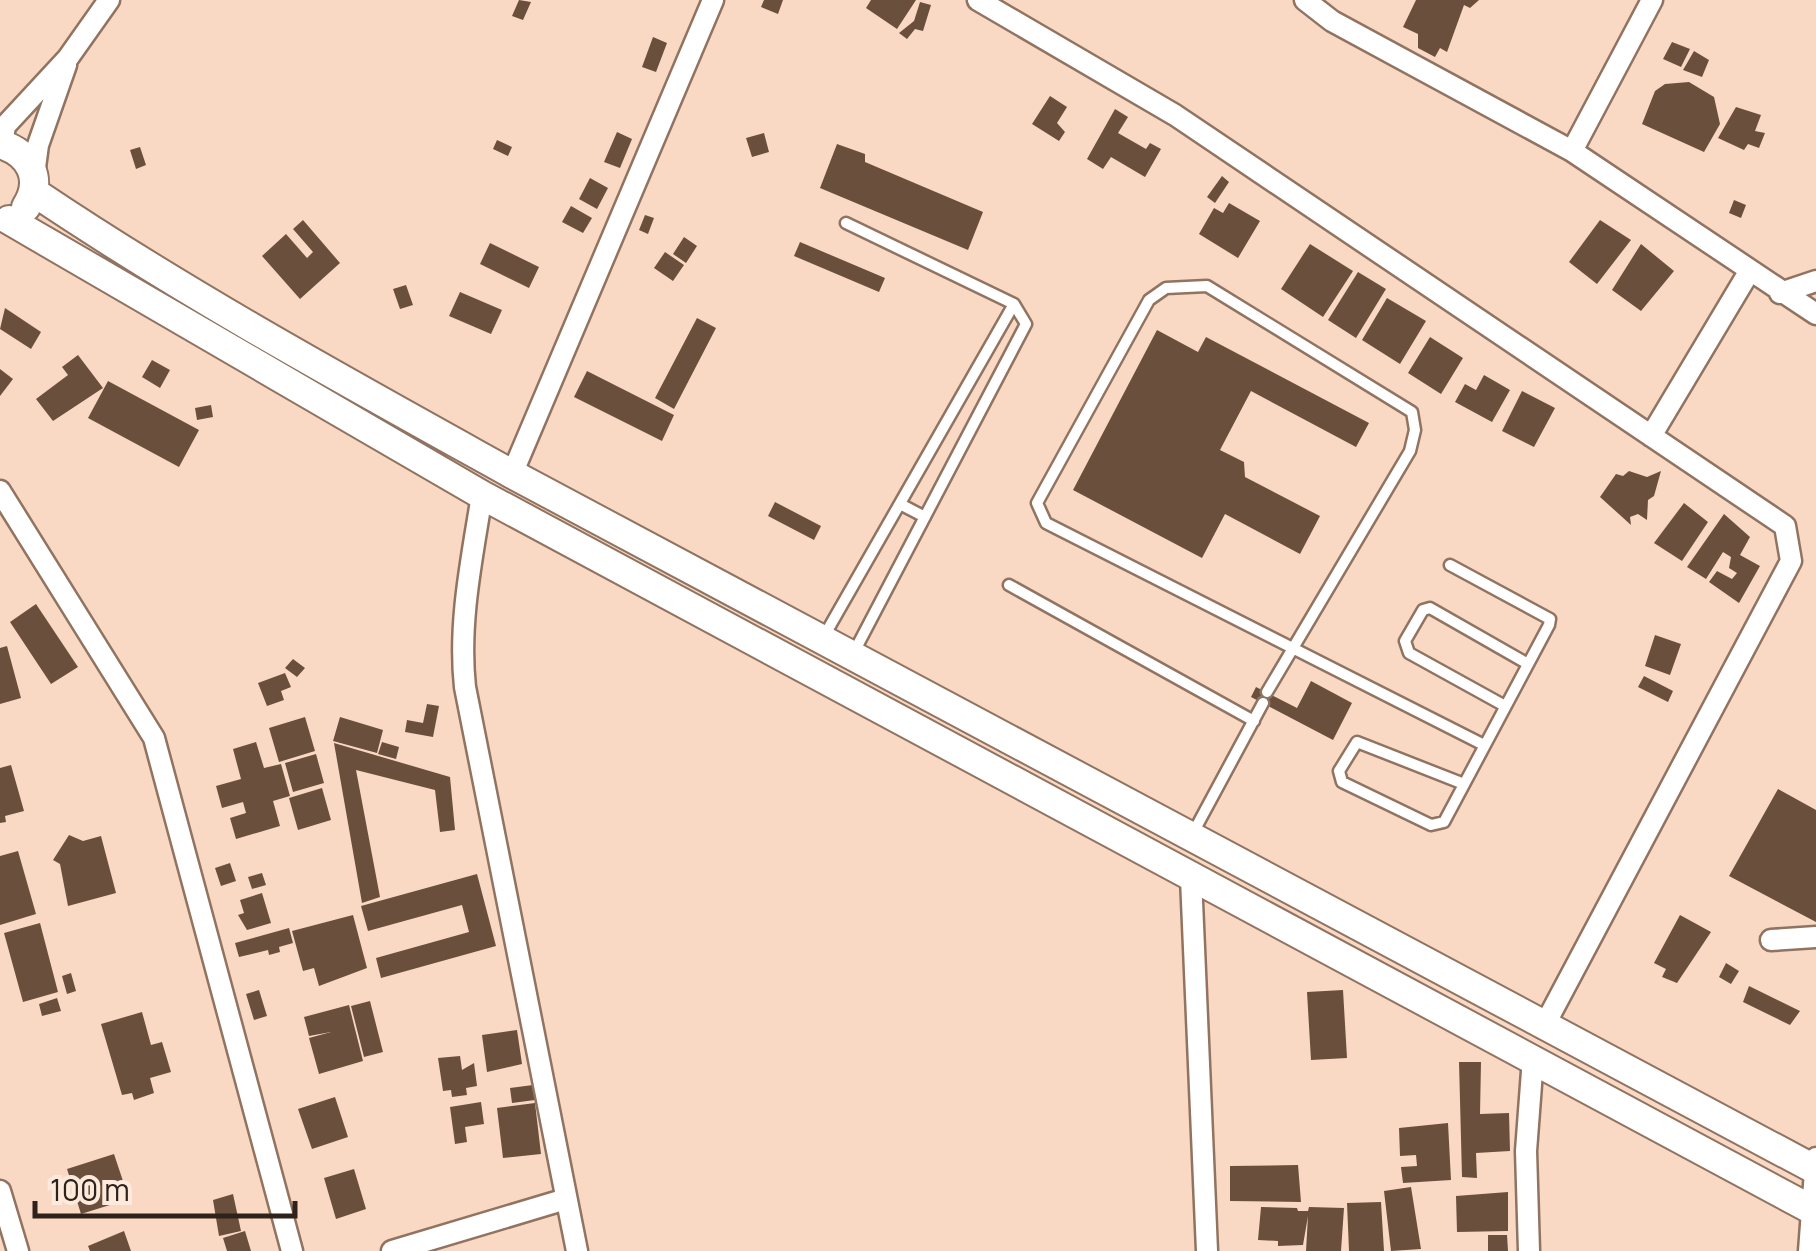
<svg xmlns="http://www.w3.org/2000/svg" width="1816" height="1251" font-family="Manrope,sans-serif">
	<style>
		.building { fill: #6a4f3c }
		.lines { fill: none; stroke-linecap: round; stroke-linejoin: round }
		.service-casing { stroke: #907360; stroke-width: 15 }
		.minor-casing { stroke: #907360; stroke-width: 25 }
		.secondary-casing { stroke: #907360; stroke-width: 32 }
		.service { stroke: #fff; stroke-width: 10 }
		.minor { stroke: #fff; stroke-width: 20 }
		.secondary { stroke: #fff; stroke-width: 28 }
	</style>
	<rect width="100%" height="100%" fill="#fad9c4"/>
	<path class="building" d="M519,0l12,2 -8,18 -11,-4z
		M764,0h19l-5,14 -17,-7z
		M871,0h45l-19,29 -31,-21z
		M1416,0h63l-9,8 -6,-3 -17,47 -7,-4 -5,9 -17,-9v-14l-15,-7z
		M920,2l11,3 -8,26 -8,-2 -8,10 -8,-6 15,-12z
		M653,37l14,6 -11,29 -14,-5z
		M1672,42l18,7 -9,18 -18,-8z
		M1694,51l15,9 -7,17 -19,-7z
		M1689,82l25,15 6,27 -16,28 -62,-28 13,-33 10,-7z
		M1050,96l17,11 -10,16 8,9 -6,9 -27,-17z
		M1736,107l25,8 -6,16 10,2 -6,15 -11,-4 -4,6 -26,-12z
		M1115,109l13,8 -10,16 28,16 4,-6 11,6 -16,28 -34,-20 -8,12 -16,-10z
		M617,132l15,7 -12,29 -16,-6z
		M764,133l5,19 -17,5 -6,-19z
		M497,140l15,7 -4,9 -15,-7z
		M837,144l28,10v8l118,50 -15,38 -148,-62z
		M140,147l6,18 -10,4 -6,-19z
		M1222,176l7,6 -14,21 -8,-6z
		M590,178l18,10 -11,21 -18,-10z
		M1734,200l12,5 -5,13 -12,-5z
		M1229,203l31,18 -22,37 -39,-24 15,-26 9,5z
		M571,206l21,12 -9,15 -21,-11z
		M645,215l9,3 -6,16 -9,-4z
		M303,220l37,43 -40,36 -38,-43 24,-22 21,24 6,-6 -20,-23z
		M1600,220l31,20 -34,44 -28,-22z
		M684,237l13,9 -11,17 -13,-9z
		M800,242l85,36 -6,14 -85,-36z
		M490,243l49,24 -10,21 -49,-24z
		M1310,244l43,27 -30,46 -42,-28z
		M1641,244l33,27 -33,40 -29,-21z
		M665,252l19,13 -11,16 -19,-13z
		M1358,272l28,17 -30,49 -28,-18z
		M406,285l7,20 -13,4 -7,-20z
		M460,292l42,18 -11,24 -42,-18z
		M1387,298l39,23 -26,43 -38,-24z
		M5,308l36,24 -10,17 -31,-20z
		M697,318l19,10 -42,81 -19,-11z
		M1157,330l41,22 8,-15 163,86 -13,24 -105,-56 -31,59 24,12 1,15 75,39 -20,38 -75,-40 -23,44 -129,-68z
		M1430,337l33,21 -22,36 -33,-21z
		M78,355l25,33 -50,33 -17,-22 32,-24 -6,-8z
		M152,360l18,10 -10,18 -18,-11z
		M0,369l13,10 -13,17z
		M587,371l87,44 -12,26 -88,-44z
		M1484,375l26,15 -18,32 -37,-20 10,-18 11,6z
		M108,381l91,49 -20,37 -91,-49z
		M1522,391l33,17 -21,39 -32,-16z
		M211,405l2,12 -16,3 -2,-12z
		M1629,471l18,6 14,-6 -7,25 -6,4 -1,20 -9,-6 -8,3 1,8 -31,-28 16,-23 7,2z
		M775,502l46,24 -7,14 -46,-24z
		M1684,503l24,19 -26,39 -28,-18z
		M1724,514l26,23 -10,18 20,11 -21,37 -30,-21 8,-11 15,8 5,-6 -8,-5 2,-11 -8,-5 -17,27 -19,-12z
		M36,604l42,63 -27,17 -41,-62z
		M1655,635l26,9 -11,31 -25,-9z
		M7,646l14,52 -21,6v-56z
		M293,659l12,9 -8,9 -12,-9z
		M285,673l6,14 -10,4 3,9 -17,6 -9,-23z
		M1644,676l29,15 -5,11 -30,-15z
		M1311,681l41,22 -19,37 -82,-43 5,-10 41,21z
		M427,704l12,2 -6,31 -28,-5 2,-12 16,3z
		M305,717l10,34 -36,11 -10,-34z
		M340,717l43,13 -6,23 -44,-12z
		M256,742l8,26 17,-4 9,32 -17,5 7,25 -44,13 -6,-21 16,-5 -3,-11 -21,6 -6,-22 25,-7 -8,-30z
		M382,742l17,5 -3,12 -18,-5z
		M334,743l116,34 5,53 -15,2 -5,-42 -79,-20 24,127 -18,6z
		M316,754l8,29 -31,9 -8,-29z
		M11,765l13,46 -19,5 1,6 -6,1v-55z
		M322,788l9,32 -33,10 -9,-32z
		M1778,789l38,21v112l-87,-46z
		M69,835l14,6 18,-5 15,57 -48,13 -8,-42 -7,-4z
		M18,851l18,63 -36,11v-69z
		M230,863l6,18 -15,5 -6,-18z
		M262,873l4,12 -14,4 -4,-12z
		M477,874l19,72 -115,32 -5,-20 93,-26 -7,-27 -94,26 -7,-25z
		M262,893l9,30 -24,7 -9,-15 6,-2 -4,-13z
		M353,915l14,53 -48,18 -5,-18 -11,3 -11,-40z
		M1680,915l31,17 -34,51 -15,-6 4,-8 -12,-6z
		M40,923l18,69 -35,10 -19,-69z
		M289,928l4,15 -14,4 1,5 -11,3 -1,-5 -29,7 -4,-14z
		M1726,963l13,8 -8,13 -12,-7z
		M71,973l5,18 -9,3 -5,-18z
		M1749,986l51,25 -10,14 -47,-23z
		M259,990l8,26 -13,4 -8,-26z
		M1343,990l4,68 -36,2 -4,-68z
		M57,998l4,13 -19,5 -3,-12z
		M370,1001l13,51 -19,5 -13,-51z
		M349,1005l14,56 -44,13 -10,-36 22,-6 -22,4 -5,-19z
		M142,1012l9,33 11,-3 9,30 -21,6 4,15 -20,7 -2,-7 -10,2 -21,-71z
		M517,1030l5,34 -35,8 -5,-37z
		M460,1056l2,14 12,-7 3,23 -11,2 1,7 -15,2 -1,-7 -8,1 -5,-33z
		M1459,1062h22l-1,52 29,-1 1,38 -34,2 1,25 -15,-1z
		M533,1085l2,15 -23,3 -2,-15z
		M335,1097l13,40 -36,12 -14,-40z
		M481,1102l3,22 -19,3 2,15 -12,2 -5,-37z
		M535,1103l6,51 -38,4 -6,-50z
		M1448,1123l3,57 -48,3 -2,-16 16,-1 -1,-11 -16,1 -1,-28z
		M114,1154l15,45 -48,15 -14,-45z
		M1298,1165l3,37 -71,-1v-35z
		M354,1169l12,40 -30,10 -12,-41z
		M1411,1187l10,62 -30,2 -7,-60z
		M1508,1192v39l-51,1 -1,-36z
		M233,1194l8,37 -22,5 -6,-36z
		M1381,1202l3,49h-35l-2,-48z
		M1261,1207l36,1 1,3h10l1,-4 35,1 -3,43h-35l2,-35 -5,29 -25,1v-5l-20,-1z
		M124,1231l7,20h-41l-2,-5z
		M245,1231l6,20h-24l-4,-13z
		M1488,1235h19l1,16h-20z"/>
	<g class="lines">
		<defs>
			<path id="service" d="M846,223l168,81 12,20 -173,330
				M900,504l25,13
				M1450,565l100,54 -1,6 -105,197 -13,3 -89,-43 -3,-11 18,-29 107,42
				M1009,585l245,136
				M823,638l191,-334
				M1267,692l143,-241 5,-21 -3,-18 -205,-126 -41,2 -17,12 -112,203 9,20 438,222
				M1505,706l-96,-53 -4,-12 18,-31 7,-2 98,56
				M1193,833l70,-130"/>
			<path id="minor" d="M978,0l197,115 610,411 6,35 -248,467
				M1305,0l27,21 240,130 244,163
				M2,144l3,-18 63,-68 41,-58
				M1572,151l80,-151
				M34,175l4,-30 28,-80
				M1780,293l36,-12
				M1651,436l98,-164
				M512,474l201,-474
				M0,491l154,247 138,513
				M482,495c-10,63 -24,128 -17,192l112,564
				M1191,878l16,373
				M1771,940l45,-3
				M0,1191l18,60
				M392,1251l174,-52
				M1529,1251l-3,-100 7,-93
				M1809,1251l7,-93"/>
			<path id="secondary" d="M0,144c30,9 44,35 26,63
				M34,192c153,103 316,192 478,282l1304,696
				M9,220l473,275 1334,717"/>
		</defs>
		<use href="#service" class="service-casing"/>
		<use href="#minor" class="minor-casing"/>
		<use href="#secondary" class="secondary-casing"/>
		<use href="#service" class="service"/>
		<use href="#minor" class="minor"/>
		<use href="#secondary" class="secondary"/>
	</g>
	<path d="M35 1201v15h260v-15" fill="none" stroke="#2e221a" stroke-width="5"/>
	<text x="50" y="1201" font-size="30" fill="#2e221a" stroke="#fdeadd" stroke-width="8" paint-order="stroke">100 m</text>
</svg>
